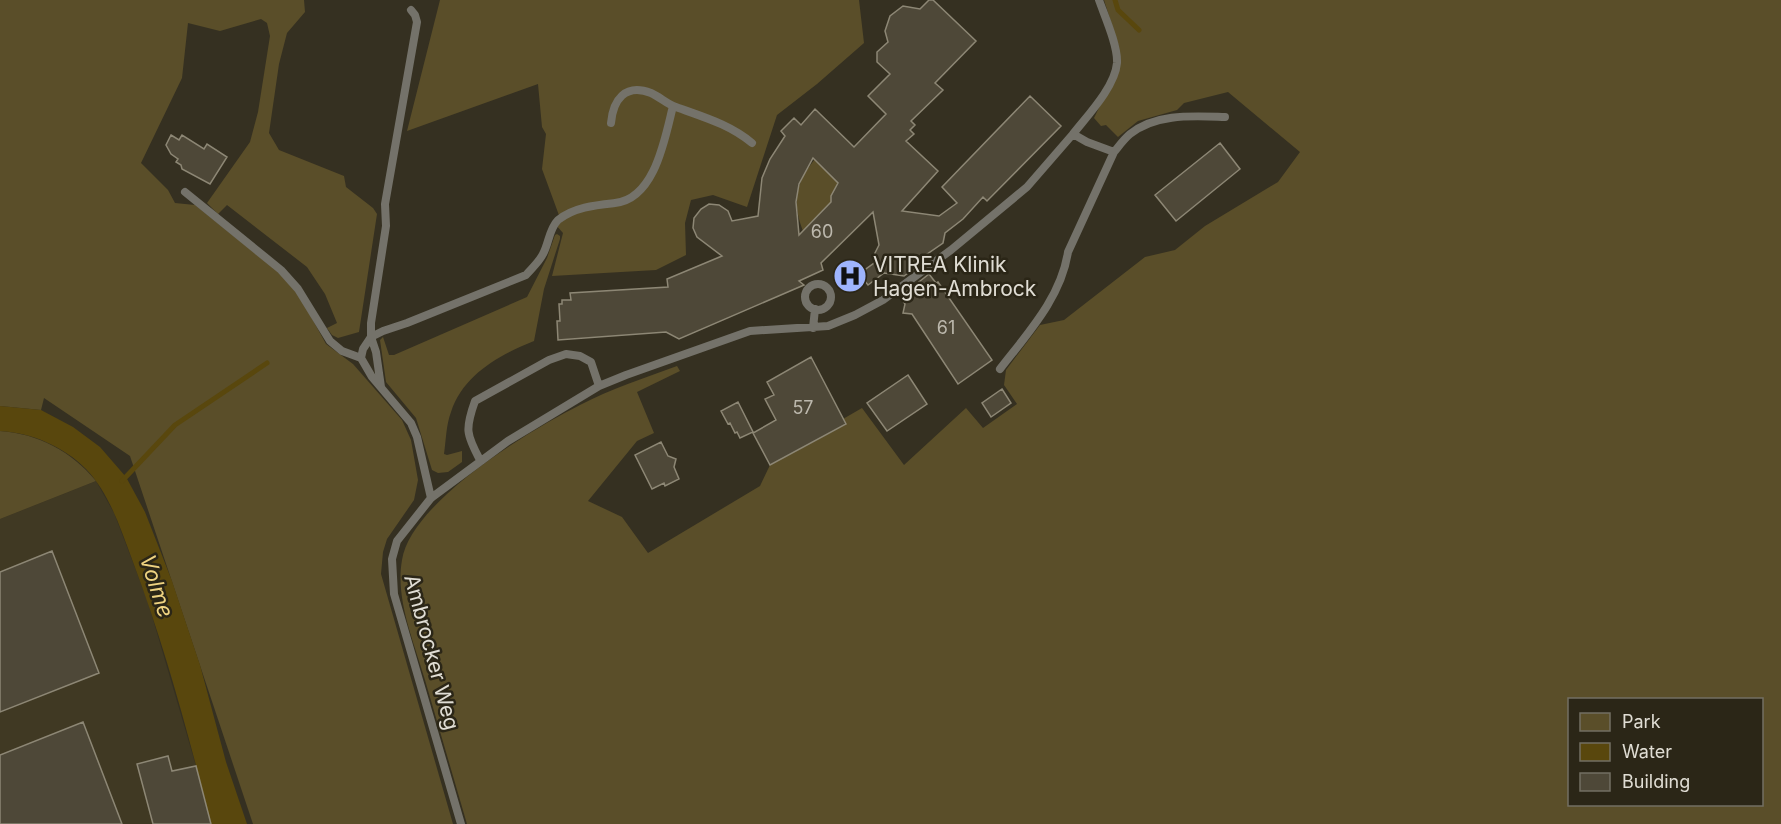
<svg xmlns="http://www.w3.org/2000/svg" width="1781" height="824" font-family="Inter,sans-serif">
	<style>
		.built { fill: #403923 }
		.green { fill: #5a4e29; fill-rule: evenodd }
		.water { fill: #59470d }
		.lines { fill: none; stroke-linecap: round; stroke-linejoin: round }
		.stream { stroke: #59470d; stroke-width: 5 }
		.building { fill: #4e4838; stroke: #8d8775; stroke-width: 1.5; fill-rule: evenodd }
		.service { stroke: #74726a; stroke-width: 8 }
		.labels { text-anchor: middle; dominant-baseline: central; stroke-width: 5; stroke-linejoin: round; paint-order: stroke }
		.number-label { font-size: 18px; fill: #bcb8ad }
		.poi-label { font-size: 21px; fill: #e0ddd4; stroke: #2b2617; text-anchor: start }
		.street-label { font-size: 21px; fill: #e0ddd4; stroke: #2b2617 }
		.water-label { font-size: 22px; font-style: italic; fill: #efd381; stroke: #2b2617 }
	</style>
	<rect width="100%" height="100%" fill="#353021"/>
	<path class="built" d="M96,481l18,32 33,86 49,167 15,58h-211v-305z"/>
	<path class="green" d="M0,0h304l1,12 -18,21 -8,31 -10,69 10,17 65,26 2,11 27,21 4,6 -18,118 -21,6 -6,-3 -5,-7 10,-5 -12,-29 -18,-27 -80,-62 -9,9 -11,-11 43,-61 8,-30 12,-76 -3,-13 -6,-4 -41,12 -32,-8 -6,55 -41,85 27,27 7,13 20,2 82,66 22,24 27,49 27,20 49,56 9,20 7,40 -4,20 -27,39 -4,13 -2,22 72,250h-200l-123,-368 -86,-58 -3,12 -41,-4z
		M440,0h419l5,43 -47,41 -40,31 -30,92 -34,-12 -22,5 -6,23 1,32 -30,15 -104,6 11,-43 -8,-9 5,-6 -18,-49 4,-35 -4,-7 -4,-43 -131,47z
		M1104,0h677v824h-1314c-14,-48 -28,-96 -42,-144 -11,-38 -30,-81 -23,-120 9,-58 128,-130 178,-155 31,-16 64,-27 97,-39l3,5 -43,21 17,41 -17,8 -49,60 34,16 26,36 112,-67 10,-21 75,-40 -2,-6 19,-11 42,57 62,-57 17,20 34,-24 -13,-19 2,-15 34,-45 24,-5 81,-63 30,-7 30,-24 73,-44 22,-30 -72,-60 -44,11 -7,7 -39,11 -20,16 -12,-12 -5,1 -7,-8 26,-53 -1,-18zM1570,700h192v104h-192z
		M815,159l24,25 -8,18 -28,29c-11,-29 -8,-47 12,-72z
		M557,234l3,2v3l-16,50 -10,52c-35,14 -71,34 -83,71 -5,13 -5,29 -7,42l3,1 15,-4v11l-14,10 -10,1 -6,-3 -16,-52 -30,-36 -6,-42 3,-3 6,18h5l133,-58 20,-39 8,-23z
		M0,431c39,3 71,20 96,50l-96,38z"/>
	<path class="water" d="M0,406l41,4 32,17 27,20 26,30 19,35 27,69 28,84 26,97 21,62h-36c-22,-88 -46,-177 -78,-262 -12,-32 -23,-68 -47,-93 -23,-23 -54,-36 -86,-38z"/>
	<g class="lines">
		<path class="stream" d="M1115,0l3,10 21,20
			M122,481l53,-56 92,-62"/>
	</g>
	<path class="building" d="M929,0h4l43,41 -41,42 8,7 -32,31 4,4 -5,5 4,4 -8,7 32,30 -36,40 37,5 18,-13 -15,-16 88,-91 31,30 -74,75 -4,-4 -20,22 -18,14 -2,10 -23,16 2,4 -18,13 -20,-3 -16,12 -9,-11 15,-11 1,-10 4,-8 -6,-33 -52,51 2,7 -24,11 5,4 -125,54 -13,-7 -108,8 -1,-19h3l-1,-17h3v-4h9l-1,-7 98,-6 -1,-8 55,-23 -25,-19 -4,-9 1,-10 7,-9 8,-5 10,1 9,6 4,10 26,-5 4,-38 8,-19 15,-23 -4,-5 13,-13 7,7 14,-16 39,38 32,-33 -18,-18 22,-22 -13,-12v-10l11,-10 -3,-11 5,-15 13,-10 17,3zM813,158l25,25 -7,13v6l-32,33 -3,-33 3,-18z
		M171,135l8,5 3,-5 22,14 3,-5 20,13 -17,27 -28,-15 -1,-4 -5,-3 2,-3 -7,-5 -5,-9z
		M1220,143l20,26 -64,52 -21,-26z
		M929,274l7,9 2,-1 54,78 -34,24 -46,-70 -9,-1 2,-9 -5,-7z
		M811,357l35,67 -76,41 -17,-32 23,-13 -11,-21 9,-4 -7,-13z
		M908,375l19,29 -40,27 -20,-28z
		M1002,389l9,14 -20,14 -9,-14z
		M738,402l15,30 -13,6 -3,-6 -2,1 -5,-10 -2,1 -7,-13z
		M661,442l7,14 8,3 -2,8 5,12 -14,7 -1,-3 -12,6 -17,-34z
		M52,551l47,122 -99,39v-140z
		M83,722l39,102h-122v-69z
		M168,756l4,15 24,-5 15,58h-58l-16,-60z"/>
	<g class="lines">
		<path class="service" d="M611,123c2,-23 14,-40 40,-30 9,4 16,11 25,14 27,10 53,17 76,36
			M1073,134c14,-18 42,-47 44,-71 1,-17 -12,-46 -18,-63
			M1114,152c5,-6 10,-13 16,-18 26,-21 63,-18 95,-17
			M185,192l96,78 17,19 32,52 12,10 19,7 11,19 39,46 6,14 14,61
			M805 297a13 13 0 1 1 26 0a13 13 0 1 1-26 0Z
			M813,328l2,-19
			M361,358l2,-9 8,-12 12,-6 24,-8 119,-48c6,-7 13,-13 17,-21 6,-11 6,-25 15,-34 16,-13 38,-15 57,-17 40,-4 50,-65 58,-97
			M381,387l-5,-35 -5,-15v-14l15,-97 -1,-22 32,-182 -2,-7 -4,-5
			M480,460c-14,-26 -15,-31 -5,-59l74,-41 17,-6 14,2 11,6 8,24
			M461,824l-67,-230 -2,-35 5,-18 34,-43 77,-57 91,-55 27,-11 124,-44 78,-5 27,-11 28,-15 68,-50 76,-63 46,-53 14,8 27,10 -46,100c-7,46 -41,82 -68,117"/>
	</g>
	<defs>
		<symbol id="hospital-disc" viewBox="-11 -11 22 22"><circle r="9.5" fill="#9eb4fd" stroke="#2b2617"/><path d="M-5-5h3v3.5h4V-5h3V5h-3V1.5h-4V5h-3Z" fill="#111"/></symbol>
	</defs>
	<g fill-rule="evenodd">
		<use href="#hospital-disc" x="831" y="257" width="38" height="38"/>
	</g>
	<g class="labels">
		<g class="number-label">
			<text x="822" y="231">60</text>
			<text x="946" y="327">61</text>
			<text x="803" y="407">57</text>
		</g>
		<g class="poi-label">
			<text x="873" y="264">VITREA Klinik<tspan x="873" dy="24">Hagen-Ambrock</tspan></text>
		</g>
		<g class="street-label">
			<text transform="translate(432 652) rotate(75)">Ambrocker Weg</text>
		</g>
		<g class="water-label">
			<text transform="translate(157 586) rotate(72)">Volme</text>
		</g>
	</g>
	<rect x="1568" y="698" width="195" height="108" fill="#2b2617" stroke="#736f63" stroke-width="1.5"/>
	<rect x="1580" y="713" width="30" height="18" fill="#5a4e29" stroke="#736f63" stroke-width="1.5"/>
	<text x="1622" y="728" font-size="18" fill="#e0ddd4">Park</text>
	<rect x="1580" y="743" width="30" height="18" fill="#59470d" stroke="#736f63" stroke-width="1.5"/>
	<text x="1622" y="758" font-size="18" fill="#e0ddd4">Water</text>
	<rect x="1580" y="773" width="30" height="18" fill="#4e4838" stroke="#736f63" stroke-width="1.5"/>
	<text x="1622" y="788" font-size="18" fill="#e0ddd4">Building</text>
</svg>
